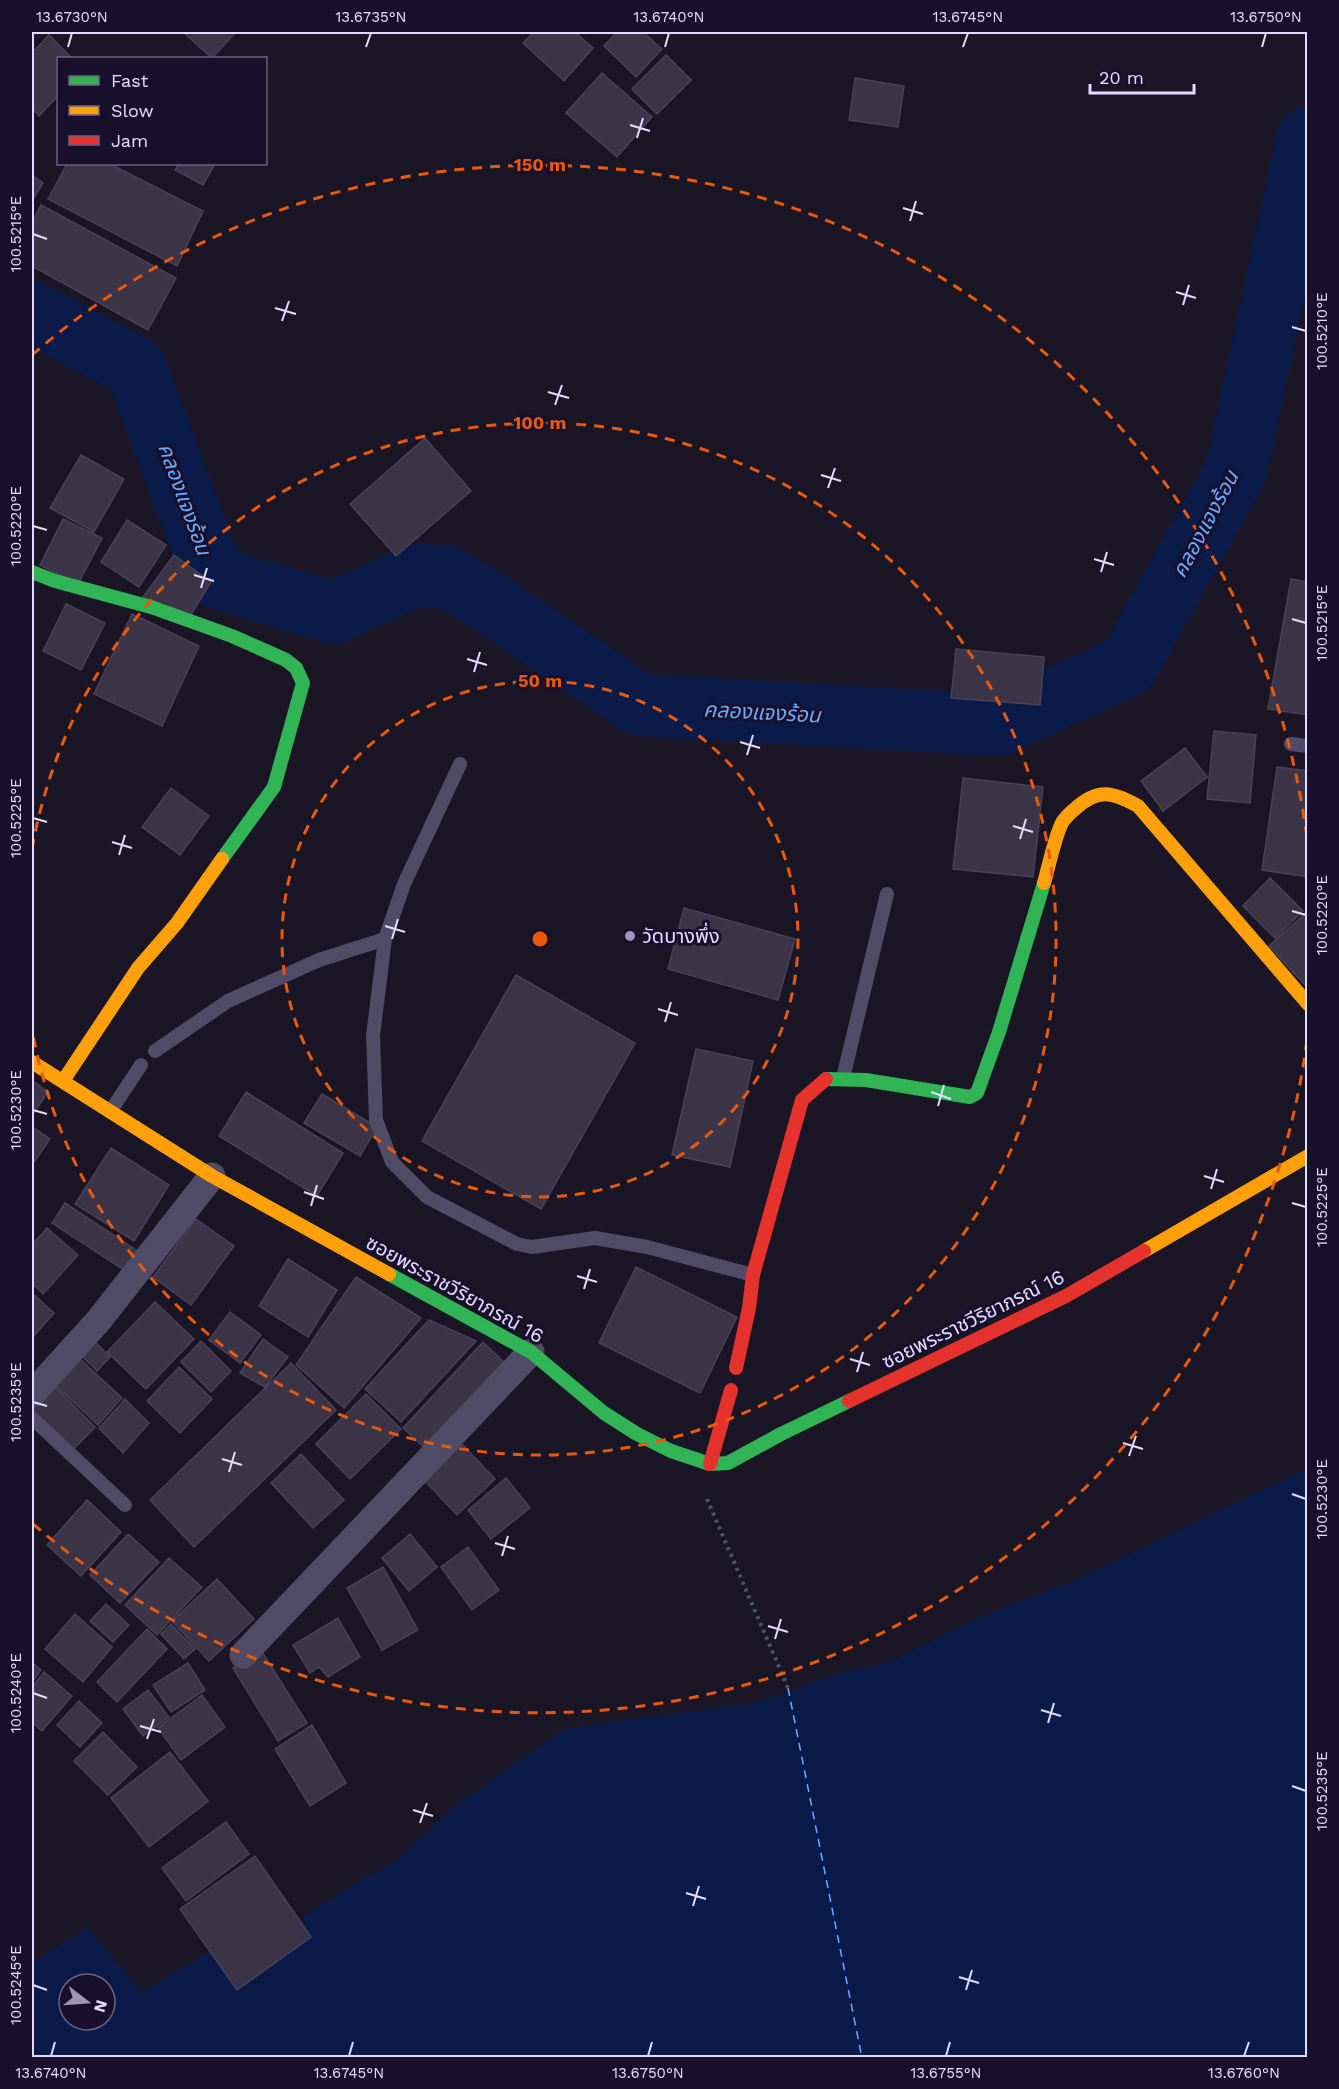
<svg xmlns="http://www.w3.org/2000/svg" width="1339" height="2089" font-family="'Work Sans','Noto Sans Thai',sans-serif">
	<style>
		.water { fill: #0b1b49; fill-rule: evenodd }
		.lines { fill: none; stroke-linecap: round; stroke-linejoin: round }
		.river { stroke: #0b1b49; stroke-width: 62 }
		.ferry { stroke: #6aacff; stroke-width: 1.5; stroke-dasharray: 8 6; stroke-linecap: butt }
		.building { fill: #3b3547; stroke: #484159; stroke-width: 1.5 }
		.path { stroke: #4a5667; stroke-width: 4; stroke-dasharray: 3 4.5; stroke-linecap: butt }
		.lane { stroke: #504c67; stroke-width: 14 }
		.street { stroke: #504c67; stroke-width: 27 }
		.fast { stroke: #30b455; stroke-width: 14 }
		.slow { stroke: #ff9f0a; stroke-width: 14 }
		.jam { stroke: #e5322d; stroke-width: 14 }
		.ticks { fill: none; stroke: #e3dcff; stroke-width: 2 }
		.ring { fill: none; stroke: #e8590c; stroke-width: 3; stroke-dasharray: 10 8 }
		.poi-dot { fill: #9d97b3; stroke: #18102c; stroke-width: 2 }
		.labels { text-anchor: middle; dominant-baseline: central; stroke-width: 6; stroke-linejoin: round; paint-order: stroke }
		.poi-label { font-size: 20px; fill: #e3dcff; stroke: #18102c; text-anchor: start }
		.street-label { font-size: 20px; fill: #e3dcff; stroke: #18102c }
		.water-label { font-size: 21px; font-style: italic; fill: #6aacff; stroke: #18102c }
		.centre { fill: #e8590c; stroke: #18102c; stroke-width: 3 }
		.ring-label { font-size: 18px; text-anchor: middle; font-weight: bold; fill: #e8590c; stroke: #18102c; stroke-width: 6; stroke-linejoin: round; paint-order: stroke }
		.neatline { fill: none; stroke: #e3dcff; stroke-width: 2 }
		.ticks-label { font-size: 15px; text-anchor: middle; fill: #e3dcff }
	</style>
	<rect width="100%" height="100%" fill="#1b1626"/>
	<path class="water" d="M1307,1469v588l-1275,1v-95l55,-36 54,66 104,-63 48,-6 57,-37 49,-28 58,-55 108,-75 190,-26 80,-28 55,-13 85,-43 107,-42zM69,1984h36v36h-36z"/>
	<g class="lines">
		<path class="river" d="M32,312l104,56 78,209 120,36 82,-38 30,1 43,26 151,103 358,20 129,-59 109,-194 72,-335"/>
		<path class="ferry" d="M788,1688l74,370"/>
	</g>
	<path class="building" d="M183,32h53l-24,26z
		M534,32h41l18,16 -29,33 -41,-38z
		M617,32h26l19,17 -26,28 -32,-31z
		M49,35l23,23h-14v38l-19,20 -7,-8v-55z
		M666,55l25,25 -34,34 -25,-25z
		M602,73l50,44 -35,40 -51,-44z
		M855,78l49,8 -6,41 -49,-7z
		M67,164h43l93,47 -26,55 -129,-67z
		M179,164h36l-12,21 -28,-15z
		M32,175l11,8 -11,18z
		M41,205l135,73 -28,52 -116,-64v-43z
		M425,438l46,53 -75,65 -46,-52z
		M81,455l43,24 -30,53 -44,-24z
		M63,519l39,19 -24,46 -38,-19z
		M127,520l39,25 -27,42 -38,-25z
		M174,555l37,27 -22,36 -46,-21z
		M1291,579l17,3v133l-40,-6z
		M66,604l39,19 -24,47 -38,-19z
		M132,614l67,32 -37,80 -68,-32z
		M956,649l88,8 -4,48 -89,-7z
		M1214,731l42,4 -6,68 -43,-4z
		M1185,748l22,29 -44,34 -22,-30z
		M1277,767l31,4v106l-46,-7z
		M963,778l80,9 -10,90 -80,-8z
		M171,788l38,28 -29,39 -38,-28z
		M1270,878l33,33 -28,27 -32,-32z
		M684,908l111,31 -17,61 -110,-31z
		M1308,911v77l-39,-42z
		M516,975l119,68 -94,166 -119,-68z
		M696,1049l57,12 -23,106 -58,-12z
		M32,1080l16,12 -16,23z
		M246,1092l97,61 -26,43 -98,-60z
		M322,1094l55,33 -17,29 -56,-33z
		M33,1127l17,12 -18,26v-36z
		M111,1148l58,37 -35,56 -59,-37z
		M65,1203l71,47 -12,20 -72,-47z
		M196,1219l38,27 -43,59 -38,-28z
		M47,1228l31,27 -35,39 -11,-11v-38z
		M288,1259l49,31 -29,47 -49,-31z
		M636,1267l101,50 -37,76 -101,-50z
		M356,1277l65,41 -77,90 -48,-43z
		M32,1293l22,20 -22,25z
		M155,1302l39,37 -48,50 -39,-37z
		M230,1312l31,23 -21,28 -31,-23z
		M429,1320l47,21 -75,81 -36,-33z
		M263,1339l25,18 -23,30 -25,-14z
		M94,1341l16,16 -13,14 -16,-16z
		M201,1341l30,30 -20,21 -30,-30z
		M483,1342l24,23 -80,85 -24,-22z
		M79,1358l43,40 -24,27 -43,-40z
		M291,1363l45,47 -142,137 -44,-47z
		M179,1367l33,32 -32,34 -33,-32z
		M53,1385l42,42 -24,25 -39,-39v-5z
		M366,1394l35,35 -51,50 -34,-35z
		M125,1399l24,24 -26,30 -24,-25z
		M462,1444l33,35 -38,36 -33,-35z
		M301,1454l43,46 -31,28 -42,-45z
		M506,1478l24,30 -39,31 -23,-29z
		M87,1500l34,32 -40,44 -34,-31z
		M128,1534l31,28 -39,41 -30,-28z
		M410,1534l27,33 -28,24 -27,-33z
		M468,1547l31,43 -27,20 -31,-43z
		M169,1558l33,29 -45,48 -32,-30z
		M383,1567l35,63 -36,20 -35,-62z
		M217,1579l37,40 -45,42 -37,-40z
		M106,1604l23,21 -16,17 -23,-21z
		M75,1614l37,33 -29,35 -38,-33z
		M338,1618l22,39 -32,20 -9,-10 -9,6 -17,-28z
		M171,1624l24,25 -11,10 -23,-25z
		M147,1629l20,20 -50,53 -20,-20z
		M261,1650l46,73 -29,18 -45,-73z
		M32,1662l9,8 -9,12z
		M188,1663l17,27 -34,22 -18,-27z
		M44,1672l28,24 -30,35 -10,-9v-35z
		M148,1690l21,27 -26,19 -20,-27z
		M202,1695l23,32 -44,33 -23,-32z
		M79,1701l23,22 -22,24 -23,-22z
		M312,1725l34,58 -36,23 -35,-57z
		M103,1732l34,35 -29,28 -34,-34z
		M170,1752l38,49 -59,46 -38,-49z
		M226,1822l23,32 -63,47 -24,-33z
		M255,1856l56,81 -74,53 -57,-81z"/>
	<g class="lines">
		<path class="path" d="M707,1499l81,189"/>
		<path class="lane" d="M1291,744l17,2
			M460,764l-56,120 -19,55 -12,97 3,84 16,42 35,35 90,47 15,3 63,-9 52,9 106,28
			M155,1051l73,-50 91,-41 66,-21
			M843,1078l44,-184
			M110,1112l31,-47
			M32,1418l93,87"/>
		<path class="street" d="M32,1394l67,-74 113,-144
			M243,1655l288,-303"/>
		<path class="fast" d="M32,572l23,9 96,26 81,29 54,24 10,8 7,15 -29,104 -52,72
			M826,1079l40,1 104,17 7,-4 22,-61 45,-149
			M389,1274l142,78 73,61 33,21 34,17 39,13 18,-1 53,-29 68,-33"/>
		<path class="slow" d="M1044,883c4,-14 12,-51 19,-62 3,-4 8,-9 13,-13 22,-20 37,-16 62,-2l170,198
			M32,1062l180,114 177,98
			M63,1081l75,-113 39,-45 45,-64
			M1144,1251l164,-95"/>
		<path class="jam" d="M736,1368l13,-60 4,-33 49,-175 24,-21
			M849,1401l217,-105 78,-45
			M710,1464l21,-74"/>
	</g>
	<path class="ticks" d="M68,47l4,-14M366,47l5,-14M665,47l4,-14M963,47l5,-14M1262,47l4,-14M630,125l20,6M637,138l6,-20M903,208l20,6M910,221l6,-20M33,234l14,5M1176,292l20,6M1183,305l6,-20M275,308l21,6M282,321l7,-20M1292,327l14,4M548,392l21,6M555,405l7,-20M821,475l20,6M828,488l7,-20M33,526l14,4M1094,559l20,6M1101,572l6,-20M194,575l20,6M201,588l6,-20M1292,619l14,4M467,659l20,6M474,672l6,-20M740,742l20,6M747,755l6,-20M33,818l14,4M1013,826l20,6M1020,839l6,-20M112,842l20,6M119,855l6,-20M1292,911l14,4M385,926l20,6M392,939l6,-20M658,1009l20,6M665,1022l6,-20M931,1092l20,7M938,1106l6,-21M33,1110l14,4M1204,1176l20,6M1211,1189l6,-20M304,1192l20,7M1292,1203l14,4M311,1206l6,-21M577,1276l20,6M584,1289l6,-20M850,1359l20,6M857,1372l6,-20M33,1402l14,4M1123,1443l20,6M1129,1456l7,-20M222,1459l20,6M229,1472l6,-20M1292,1494l14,5M495,1543l20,6M502,1556l6,-20M768,1626l20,6M775,1639l6,-20M33,1693l14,5M1041,1710l20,6M1048,1723l6,-20M140,1726l21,6M147,1739l7,-20M1292,1786l14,5M413,1810l20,6M420,1823l7,-20M686,1893l20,6M693,1906l6,-20M959,1977l20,6M33,1985l14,5M966,1990l6,-20M51,2056l4,-14M349,2056l4,-14M648,2056l4,-14M946,2056l4,-14M1244,2056l5,-14"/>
	<g class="ring">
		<circle cx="540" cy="939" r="258"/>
		<path d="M32 849A516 516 0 1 1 32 1029"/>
		<path d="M1307 1040A774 774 0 0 1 32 1523M32 355A774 774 0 0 1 1307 838"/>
	</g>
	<circle class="poi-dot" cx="630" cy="936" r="6"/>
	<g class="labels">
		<g class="poi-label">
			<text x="642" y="936">วัดบางพึ่ง</text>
		</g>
		<g class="street-label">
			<text transform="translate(455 1289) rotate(29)">ซอยพระราชวีริยาภรณ์ 16</text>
			<text transform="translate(973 1319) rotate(-26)">ซอยพระราชวีริยาภรณ์ 16</text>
		</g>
		<g class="water-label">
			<text transform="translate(185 499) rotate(70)">คลองแจงร้อน</text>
			<text transform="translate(1205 524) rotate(-62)">คลองแจงร้อน</text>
			<text transform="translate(762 712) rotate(3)">คลองแจงร้อน</text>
		</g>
	</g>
	<circle cx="540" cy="939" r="9" class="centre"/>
	<g class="ring-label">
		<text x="540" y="171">150 m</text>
		<text x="540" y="429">100 m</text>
		<text x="540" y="687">50 m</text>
	</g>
	<rect width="1339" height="2089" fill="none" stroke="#18102c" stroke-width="66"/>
	<rect x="57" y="57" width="210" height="108" fill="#18102c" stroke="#696280" stroke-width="1.5"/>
	<rect x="69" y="76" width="30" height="9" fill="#30b455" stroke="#696280" stroke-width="1.5"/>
	<text x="111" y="87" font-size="18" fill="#e3dcff">Fast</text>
	<rect x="69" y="106" width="30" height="9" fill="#ff9f0a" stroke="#696280" stroke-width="1.5"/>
	<text x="111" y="117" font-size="18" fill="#e3dcff">Slow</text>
	<rect x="69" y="136" width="30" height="9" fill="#e5322d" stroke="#696280" stroke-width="1.5"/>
	<text x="111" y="147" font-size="18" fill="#e3dcff">Jam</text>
	<g transform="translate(87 2002) rotate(107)"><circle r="28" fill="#18102c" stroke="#696280" stroke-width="1.5"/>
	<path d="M0-4.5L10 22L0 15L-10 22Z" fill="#9d97b3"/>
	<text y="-9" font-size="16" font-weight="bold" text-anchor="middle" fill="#e3dcff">N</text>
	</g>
	<path d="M1090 84v9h104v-9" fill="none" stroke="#e3dcff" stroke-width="3"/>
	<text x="1099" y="84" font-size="18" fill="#e3dcff" stroke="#18102c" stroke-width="4.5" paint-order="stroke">20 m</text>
	<rect x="33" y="33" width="1273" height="2023" class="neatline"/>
	<g class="ticks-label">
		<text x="72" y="22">13.6730°N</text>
		<text x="371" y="22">13.6735°N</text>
		<text x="669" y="22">13.6740°N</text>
		<text x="968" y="22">13.6745°N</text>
		<text x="1266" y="22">13.6750°N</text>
		<text transform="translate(16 234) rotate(-90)" y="5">100.5215°E</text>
		<text transform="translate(1322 331) rotate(-90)" y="5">100.5210°E</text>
		<text transform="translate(16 526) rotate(-90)" y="5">100.5220°E</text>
		<text transform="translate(1322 623) rotate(-90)" y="5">100.5215°E</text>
		<text transform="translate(16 818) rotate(-90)" y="5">100.5225°E</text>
		<text transform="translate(1322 915) rotate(-90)" y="5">100.5220°E</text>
		<text transform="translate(16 1110) rotate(-90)" y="5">100.5230°E</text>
		<text transform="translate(1322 1207) rotate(-90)" y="5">100.5225°E</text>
		<text transform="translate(16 1402) rotate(-90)" y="5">100.5235°E</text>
		<text transform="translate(1322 1499) rotate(-90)" y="5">100.5230°E</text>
		<text transform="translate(16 1693) rotate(-90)" y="5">100.5240°E</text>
		<text transform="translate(1322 1791) rotate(-90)" y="5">100.5235°E</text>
		<text transform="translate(16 1985) rotate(-90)" y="5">100.5245°E</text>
		<text x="51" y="2078">13.6740°N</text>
		<text x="349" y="2078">13.6745°N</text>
		<text x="648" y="2078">13.6750°N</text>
		<text x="946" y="2078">13.6755°N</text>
		<text x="1244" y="2078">13.6760°N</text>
	</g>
</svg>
